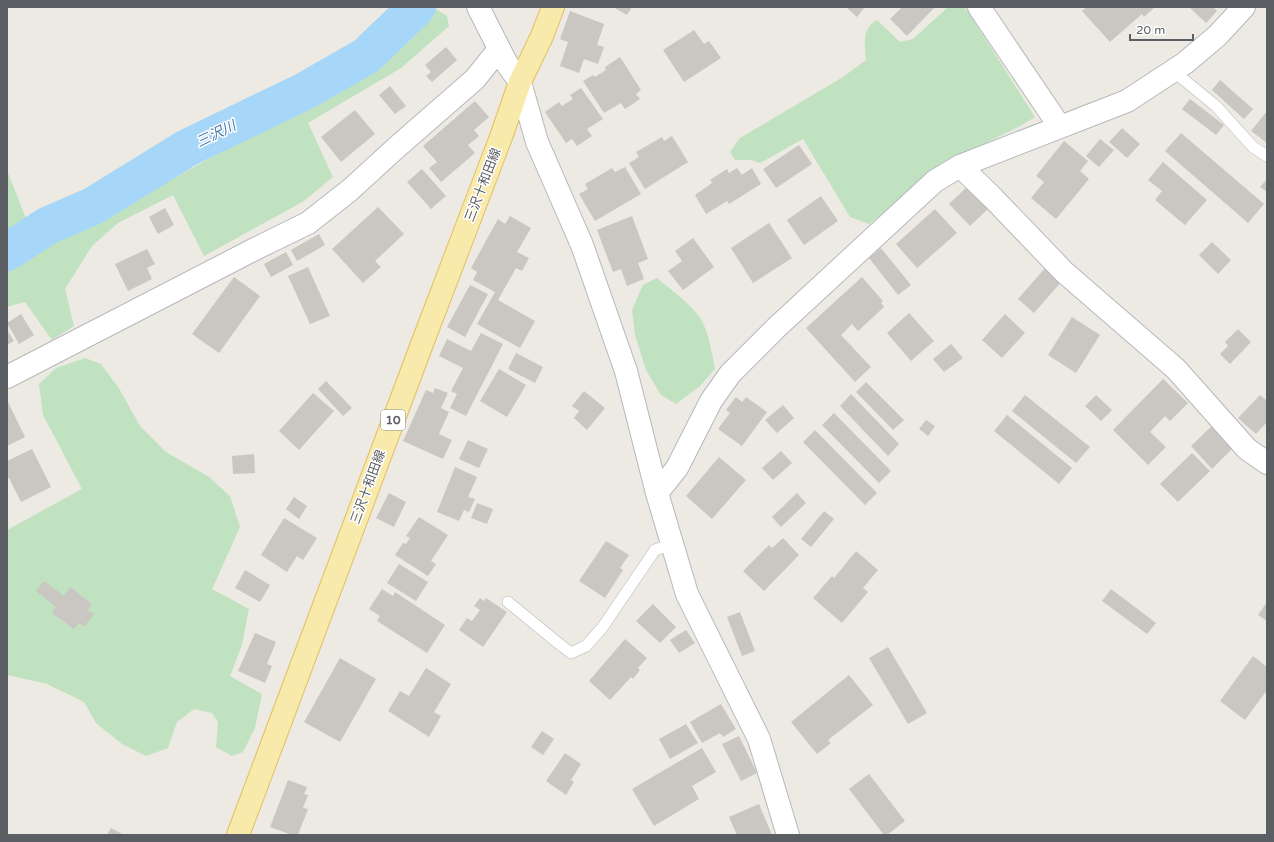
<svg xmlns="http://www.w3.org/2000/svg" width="1274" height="842" font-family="'Varela Round','Noto Sans JP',sans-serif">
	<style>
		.green { fill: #c1e2c0 }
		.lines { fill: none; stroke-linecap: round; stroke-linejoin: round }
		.river { stroke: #a6d6f8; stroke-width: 38 }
		.building { fill: #cac6c2 }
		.lane-casing { stroke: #b5b8bc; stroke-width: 12 }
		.street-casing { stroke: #b5b8bc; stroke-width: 24 }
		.secondary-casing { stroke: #b4b7bc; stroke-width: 24 }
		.primary-casing { stroke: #e6be61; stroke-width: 24 }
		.lane { stroke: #fff; stroke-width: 11 }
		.street { stroke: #fff; stroke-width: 22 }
		.secondary { stroke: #fff; stroke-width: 22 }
		.primary { stroke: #f8eaab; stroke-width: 22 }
		.labels { text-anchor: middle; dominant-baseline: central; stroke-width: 3; stroke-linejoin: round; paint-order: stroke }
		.shield { fill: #fff; stroke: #8c8e91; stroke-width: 1 }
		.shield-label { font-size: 12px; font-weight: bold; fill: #5b5e62 }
		.street-label { font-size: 13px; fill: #5b5e62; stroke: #fff }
		.water-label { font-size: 14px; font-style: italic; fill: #4578a8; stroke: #fff }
	</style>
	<rect width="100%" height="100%" fill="#eceae2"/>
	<path class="green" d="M948,7h17l70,110 -15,9 -73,36 -78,62 -19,-7 -47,-78 -43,24 -9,-3h-16l-5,-8 10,-14 103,-61 23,-17c-1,-15 -5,-31 11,-40l23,22 13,-3z
		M436,9l11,7 2,10 -48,42 -93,55 25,54 -29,24 -100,55 -31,-61 -55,28 -26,23 -27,43 9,37 -22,14 -27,-38 -18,5v-39l171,-92 207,-117z
		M7,173h1l19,48 -20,9z
		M657,278c15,13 35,26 45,43 7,14 10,32 13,48l-16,18 -23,17 -15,-9 -15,-25 -11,-35 -3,-25 11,-25z
		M85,358l16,6 19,26 20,36 26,26 43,25 21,19 10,31 -28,62 37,20 -7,36 -12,31 32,18 -7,34 -12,24 -11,4 -16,-9 2,-25 -6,-9 -18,-4 -17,13 -9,26 -22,8 -24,-12 -26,-21 -12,-21 -37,-18 -40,-9v-145l75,-41 -39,-74 -4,-31 17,-16z"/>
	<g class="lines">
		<path class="river" d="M7,252l40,-26 46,-20 94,-58 118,-57 61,-35 51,-49"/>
	</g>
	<path class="building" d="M613,7h19l-5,8z
		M846,7h19l-8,10z
		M902,7h33l-28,29 -17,-17z
		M1087,7h68l-11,10 -2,-3 -32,28 -28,-31z
		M1189,7h24l4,4 -11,12z
		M570,11l34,13 -7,21 7,2 -6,17 -14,-5 -5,14 -19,-7 8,-24 -8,-3z
		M694,30l10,14 5,-3 12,17 -37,24 -21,-32z
		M446,47l11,13 -25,22 -6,-6 5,-4 -6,-7z
		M620,57l21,33 -5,4 4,5 -15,10 -4,-6 -17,10 -21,-32 10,-6 2,2 11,-7 -1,-3z
		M1220,80l33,29 -9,10 -32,-29z
		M390,86l16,20 -11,8 -16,-19z
		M581,88l22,31 -16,10 5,7 -15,10 -5,-7 -6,4 -21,-31 14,-10 3,4 11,-7 -3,-4z
		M1190,99l34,26 -8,10 -34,-26z
		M475,101l14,16 -15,13 5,6 -11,9 7,8 -34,29 -12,-14 8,-6 -14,-16z
		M355,110l20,24 -34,28 -20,-25z
		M1267,111v32l-16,-12z
		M1122,128l18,16 -13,14 -18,-16z
		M1181,133l83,71 -16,19 -83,-72z
		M672,136l16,26 -43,27 -16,-26 10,-6 -3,-5 26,-15 2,4z
		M1100,139l14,11 -15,17 -13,-11z
		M1064,141l24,20 -8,10 9,8 -33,40 -25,-21 13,-16 -8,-6z
		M799,145l13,19 -36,24 -13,-19z
		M1163,162l44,38 -22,25 -30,-25 7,-9 -14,-11z
		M625,167l16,27 -46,27 -16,-27 9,-5 -3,-5 27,-16 3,4z
		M737,168l5,7 10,-7 9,16 -32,20 -2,-3 -21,13 -11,-19 17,-12 -2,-3 17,-11 2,4z
		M422,169l24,27 -15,13 -24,-27z
		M1267,179v13l-7,-5z
		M969,185l21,22 -20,19 -21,-22z
		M821,196l17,25 -34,24 -17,-25z
		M378,207l26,27 -29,27 6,6 -18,16 -31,-34z
		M165,208l9,17 -16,9 -9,-17z
		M935,209l22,24 -40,35 -21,-24z
		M510,216l21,12 -14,24 12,6 -7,13 -6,-3 -18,32 37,21 -15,27 -43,-24 18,-32 -22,-12 4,-8 -6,-4 27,-49 7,5z
		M632,216l16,43 -10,4 6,16 -17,7 -6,-17 -8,3 -16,-42z
		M769,223l23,35 -39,25 -22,-35z
		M319,234l6,11 -28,16 -6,-11z
		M693,238l21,29 -31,23 -15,-19 14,-10 -7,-10z
		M1212,242l19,18 -13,14 -19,-19z
		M881,248l30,37 -13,10 -29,-37z
		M147,249l8,15 -8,4 5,11 -24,12 -13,-27z
		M286,252l7,13 -22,12 -7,-13z
		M308,267l22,49 -20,8 -22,-48z
		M1046,267l16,14 -28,32 -16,-14z
		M234,277l26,19 -41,57 -27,-19z
		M862,277l21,24 -2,2 3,4 -26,24 -6,-7 -11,11 30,32 -16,15 -49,-54z
		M470,285l18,9 -23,43 -18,-10z
		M909,313l25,28 -23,20 -24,-28z
		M21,314l13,21 -15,9 -12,-21z
		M1005,314l20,19 -23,25 -20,-18z
		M1072,317l28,18 -24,38 -28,-18z
		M1238,329l13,13 -21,22 -10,-10 8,-8 -3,-4z
		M7,330l7,11 -7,4z
		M481,333l22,11 -37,72 -16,-8 7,-14 -6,-3 12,-23 -24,-12 8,-17 24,12z
		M951,344l12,14 -19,14 -11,-13z
		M516,353l27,14 -8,16 -27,-14z
		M499,369l27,16 -19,32 -27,-16z
		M1163,379l25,24 -18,18 -5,-5 -15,16 16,15 -18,18 -35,-35z
		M326,381l26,27 -9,8 -25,-27z
		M866,382l38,38 -11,10 -37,-38z
		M435,388l13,5 -7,15 8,4 -10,22 13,6 -9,19 -40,-18 23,-51 7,3z
		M584,391l21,17 -18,22 -13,-12 5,-7 -7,-5z
		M313,393l21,18 -35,39 -20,-19z
		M851,394l48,50 -11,12 -48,-50z
		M1025,395l65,52 -14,16 -64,-52z
		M1096,395l16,15 -11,11 -16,-15z
		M1260,395l7,6v21l-11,12 -18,-16z
		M736,397l6,5 4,-5 21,15 -25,34 -24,-17 12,-16 -4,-3z
		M7,400l18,37 -18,9z
		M783,405l11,13 -17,15 -12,-13z
		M834,413l57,58 -12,12 -57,-58z
		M1007,415l65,53 -13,16 -65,-53z
		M926,420l9,6 -7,10 -9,-7z
		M1214,424l21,22 -23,23 -21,-23z
		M815,430l62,63 -12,12 -62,-63z
		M468,440l20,9 -9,19 -20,-9z
		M32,449l19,38 -30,15 -12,-24 -2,1v-18z
		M781,451l11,12 -19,17 -11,-12z
		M1192,453l18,18 -32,31 -18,-18z
		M254,454l1,19 -22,1 -1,-18z
		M719,457l27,23 -34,39 -26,-23z
		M455,467l22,10 -9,20 7,2 -6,13 -5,-2 -5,11 -22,-9z
		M389,493l17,9 -12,25 -18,-9z
		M797,493l9,10 -25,24 -9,-10z
		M294,497l13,9 -8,13 -13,-10z
		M477,503l16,6 -6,15 -16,-6z
		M824,511l10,8 -23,28 -10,-8z
		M419,517l29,18 -17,26 5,3 -8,12 -33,-21 8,-12 3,1 4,-6 -4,-2z
		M284,518l33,20 -14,22 -6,-4 -10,16 -26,-17z
		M783,538l16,17 -35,36 -21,-20 26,-26 3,3z
		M606,541l23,14 -9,13 3,2 -18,28 -26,-17z
		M856,551l22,19 -15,18 5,4 -26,31 -29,-25 19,-22 2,2z
		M399,564l29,18 -12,19 -29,-18z
		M245,570l25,15 -10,17 -25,-14z
		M44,581l20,15 6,-9 22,17 -4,6 6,4 -10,13 -5,-4 -5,6 -22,-16 4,-6 -20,-16z
		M382,589l11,7 2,-4 50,33 -18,28 -50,-32 3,-5 -11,-7z
		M1111,589l45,34 -9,11 -45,-33z
		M480,598l4,3 2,-3 21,14 -24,35 -24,-17 8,-12 5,3 8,-11 -6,-4z
		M1267,602v19l-9,-6z
		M653,604l23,23 -16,16 -24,-22z
		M740,612l15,39 -13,5 -15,-39z
		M686,630l9,13 -16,10 -9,-13z
		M255,633l21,9 -9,22 5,2 -7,17 -27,-12z
		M625,639l22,19 -9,10 2,2 -7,9 -2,-2 -21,23 -21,-19z
		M888,647l39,66 -19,11 -39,-66z
		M1253,656l14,11v23l-22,30 -25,-19z
		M340,658l36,21 -36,63 -36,-20z
		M426,668l25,16 -17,28 7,4 -12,21 -41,-26 12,-20 9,5z
		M849,675l24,30 -45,35 3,3 -14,11 -26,-32z
		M721,704l15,25 -13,8 -3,-4 -18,10 -12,-21z
		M686,724l12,19 -28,16 -11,-20z
		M542,731l12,8 -11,16 -12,-8z
		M739,736l18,37 -16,8 -19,-37z
		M702,748l14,24 -24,14 7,13 -45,27 -22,-37z
		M565,753l16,11 -10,16 3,2 -8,13 -20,-14z
		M869,774l36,47 -18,14h-3l-35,-46z
		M288,780l19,7 -3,7 4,1 -5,13 5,1 -10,26h-6l-22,-8z
		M759,804l13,31h-35l-8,-18z
		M111,828l13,7h-17z"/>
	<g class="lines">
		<defs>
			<path id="lane" d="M1173,71l43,35 37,41 14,9
				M508,602l50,41 13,10 15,-7 16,-18 53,-78 17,-6"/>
			<path id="street" d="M979,7l81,120
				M520,82l17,60 45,103 44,126 31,122 30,101 72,145 29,96
				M960,166l33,32 71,74 112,97 71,80 20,14
				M7,377l248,-128 53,-26 42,-33 47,-43 78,-68 24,-30
				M657,493l20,-25 34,-67 19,-27 47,-47 158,-146 25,-15 167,-65 58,-38 32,-27 27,-29"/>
			<path id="secondary" d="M478,7l29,57 13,18"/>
			<path id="primary" d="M238,835l184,-491 79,-207 19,-55 22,-46 11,-29"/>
		</defs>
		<use href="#lane" class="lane-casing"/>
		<use href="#street" class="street-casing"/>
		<use href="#secondary" class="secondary-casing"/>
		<use href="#primary" class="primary-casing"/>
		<use href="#lane" class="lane"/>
		<use href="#street" class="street"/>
		<use href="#secondary" class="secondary"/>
		<use href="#primary" class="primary"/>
	</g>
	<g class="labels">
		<rect class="shield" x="381" y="410" width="24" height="20" rx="3"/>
		<g class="shield-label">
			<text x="393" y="420">10</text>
		</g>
		<g class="street-label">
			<text transform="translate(483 185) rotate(-69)">三沢十和田線</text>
			<text transform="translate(368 487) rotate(-70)">三沢十和田線</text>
		</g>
		<g class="water-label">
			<text transform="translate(216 134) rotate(-26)">三沢川</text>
		</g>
	</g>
	<rect width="1274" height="842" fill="none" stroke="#5b5e62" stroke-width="16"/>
	<path d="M1130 34v6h63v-6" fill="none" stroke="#5b5e62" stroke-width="2"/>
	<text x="1136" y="34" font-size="12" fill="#5b5e62" stroke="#ffffff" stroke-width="3" paint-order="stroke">20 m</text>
</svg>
